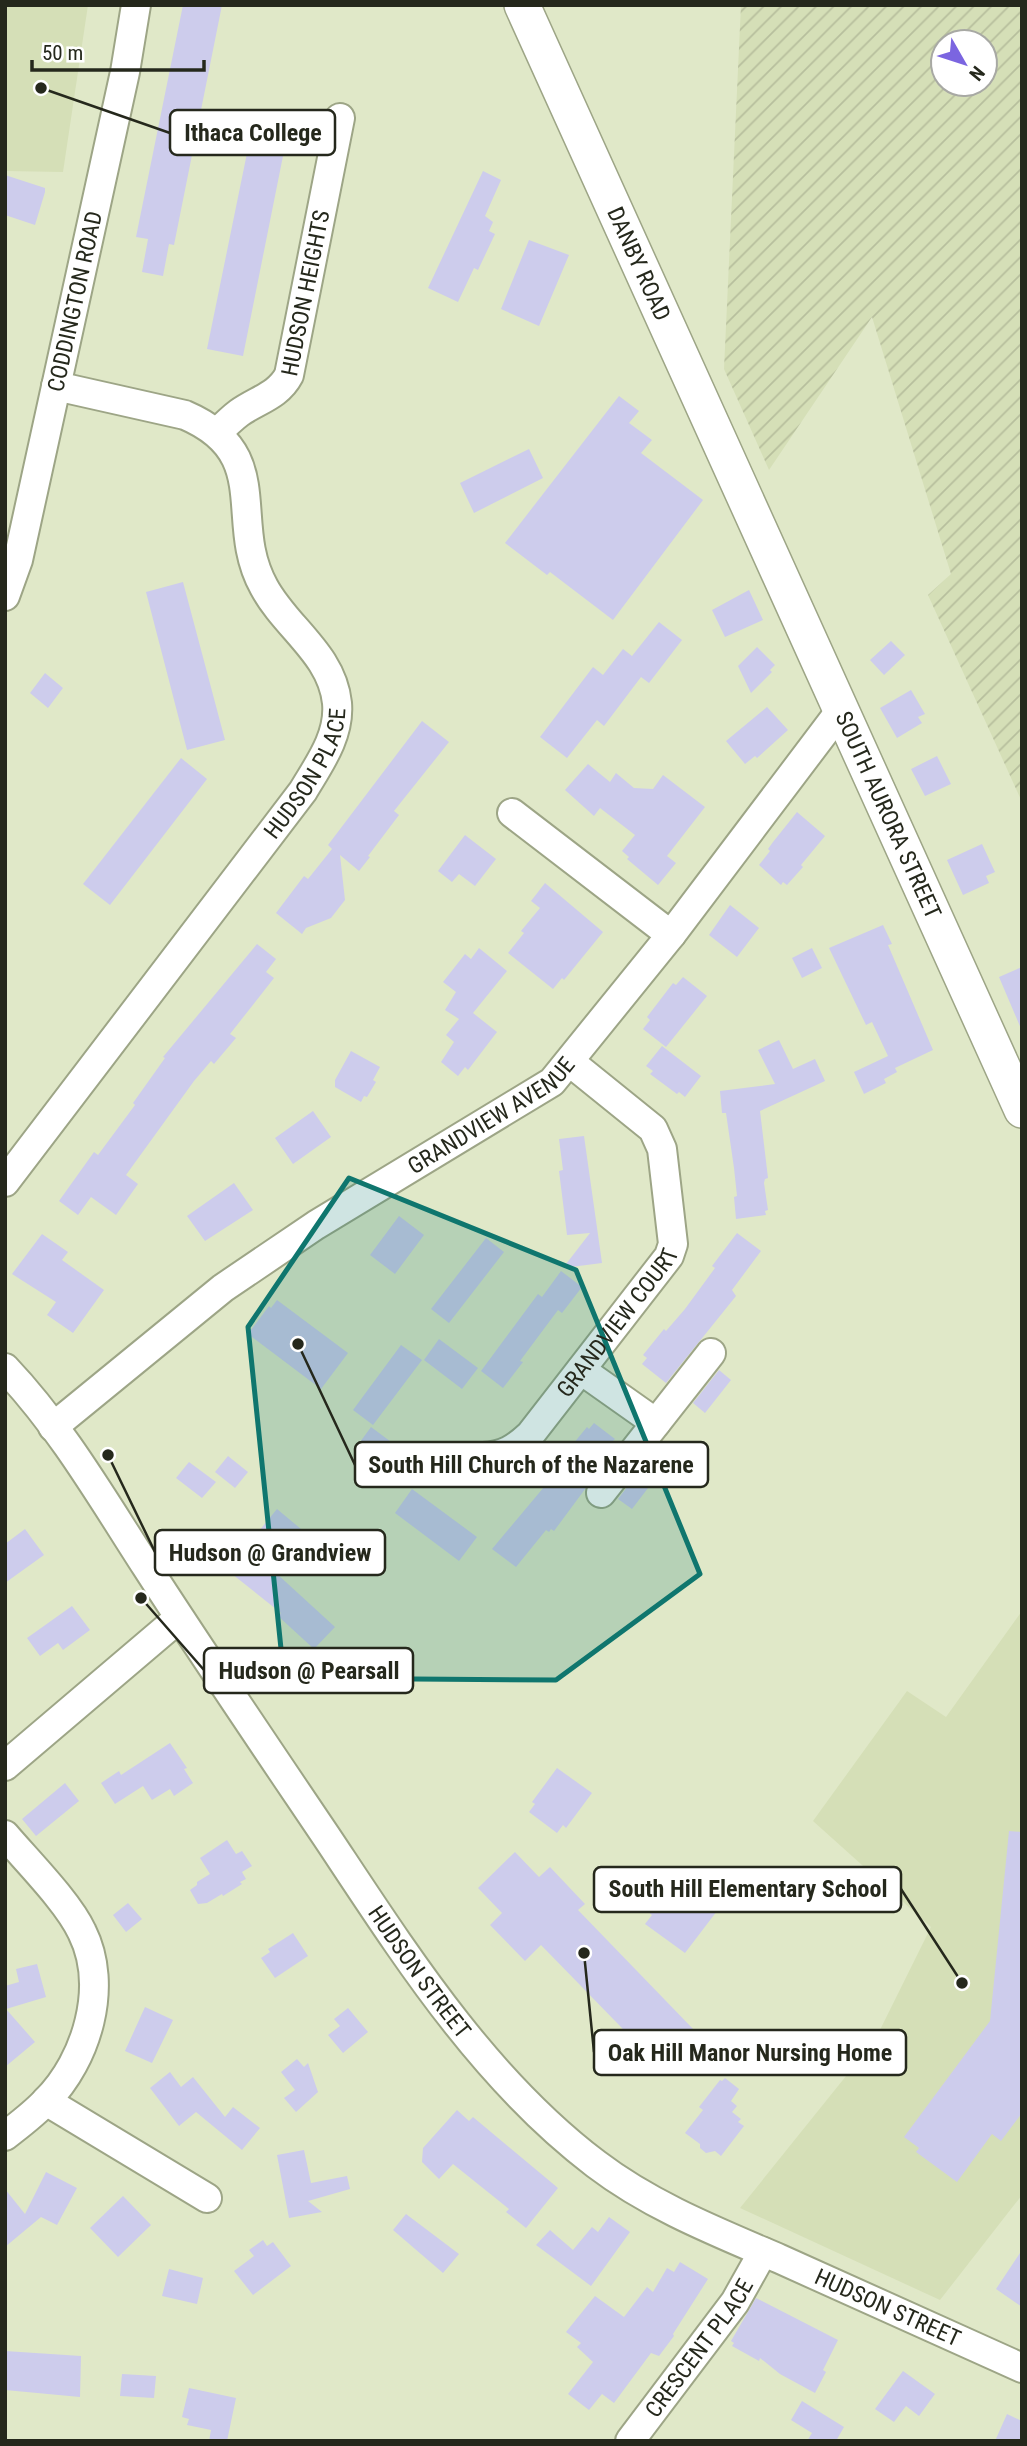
<svg xmlns="http://www.w3.org/2000/svg" width="1027" height="2446" font-family="'Roboto Condensed',sans-serif">
	<style>
		.built { fill: #d5dfb7 }
		.industrial { fill: url(#industrial-furrows); fill-rule: evenodd }
		.building { fill: #cdccec }
		.lines { fill: none; stroke-linecap: round; stroke-linejoin: round }
		.minor-casing { stroke: #9da586; stroke-width: 32 }
		.major-casing { stroke: #9da586; stroke-width: 38 }
		.minor { stroke: #fff; stroke-width: 28 }
		.major { stroke: #fff; stroke-width: 35 }
		.marked { fill: #0f766e; fill-opacity: 0.2; stroke: #0f766e; stroke-width: 5; stroke-linejoin: round }
		.labels { text-anchor: middle; dominant-baseline: central; stroke-width: 6; stroke-linejoin: round; paint-order: stroke }
		.street-label { font-size: 23px; fill: #25281c; stroke: #fff }
		.leader { fill: none; stroke: #25281c; stroke-width: 2.5 }
		.callout-dot { fill: #25281c; stroke: #fff; stroke-width: 2.5 }
		.callout { fill: #fff; stroke: #25281c; stroke-width: 2.5 }
		.callout-label { font-size: 24px; text-anchor: middle; font-weight: bold; fill: #25281c }
	</style>
	<defs>
		<pattern id="industrial-furrows" width="10" height="10" patternUnits="userSpaceOnUse" patternTransform="scale(1.75)"><rect width="10" height="10" fill="#d5dfb7"/><path d="M-1 1l2-2M0 10L10 0M9 11l2-2" fill="none" stroke="#b7bf9d"/></pattern>
	</defs>
	<rect width="100%" height="100%" fill="#e0e8c8"/>
	<path class="built" d="M5,5h83l-25,167 -58,-1z
		M1022,1611v584l-82,105 -200,-92 135,-168 56,-113 -118,-106 94,-130 39,26z"/>
	<path class="industrial" d="M741,5h281v797l-94,-207 23,-21 -79,-257 -103,153 -45,-101zM943,42h42v42h-42z"/>
	<path class="building" d="M183,5h39l-48,240 -5,-1 -6,32 -21,-4 6,-33 -12,-2z
		M255,114l35,7 -47,235 -36,-7z
		M483,171l18,9 -16,36 8,6 -4,9 6,3 -17,36 -4,-2 -16,34 -30,-14z
		M5,175l40,13v4l-10,33 -30,-10z
		M529,240l40,15 -30,71 -38,-17z
		M619,396l20,15 -10,12 23,17 -11,13 62,47 -90,120 -63,-48 -3,3 -42,-32z
		M529,449l14,29 -69,35 -14,-30z
		M183,582l42,158 -38,10 -41,-158z
		M749,590l14,30 -38,17 -13,-27z
		M659,622l23,18 -33,43 -8,-6 -37,49 -7,-6 -30,38 -27,-21 53,-70 10,8 20,-26 9,7z
		M891,641l14,14 -21,20 -14,-15z
		M757,647l18,18 -5,5 2,2 -21,21 -13,-27z
		M45,673l18,15 -15,20 -18,-15z
		M911,690l14,24 -7,3 4,6 -25,15 -17,-30z
		M767,707l21,23 -31,28 -2,-2 -10,8 -19,-23z
		M422,721l27,21 -55,69 5,4 -31,41 2,1 -11,14 -19,-16 5,45 -14,18 -25,10 -4,6 -26,-21 28,-37 4,3 24,-30 -4,-4z
		M937,756l14,28 -26,12 -14,-27z
		M181,758l26,21 -97,126 -27,-21z
		M588,764l22,18 6,-9 18,15 19,1 10,-14 42,32 -38,49 9,7 -18,22 -31,-26 2,-2 -7,-6 13,-16 -35,-27 -6,8 -29,-26z
		M797,812l28,24 -24,29 2,2 -16,18 -4,-3 -2,3 -22,-20 11,-14 -2,-2 5,-7z
		M465,835l31,24 -21,27 -16,-12 -7,8 -14,-11z
		M982,844l13,28 -9,4 3,7 -26,12 -16,-35z
		M545,883l58,49 -39,48 -2,-2 -9,11 -45,-36 16,-20 -3,-2 19,-23 -9,-7z
		M730,905l29,23 -22,29 -28,-22z
		M883,925l9,19 -4,1 45,105 -38,18 2,4 -13,7 2,4 -22,11 -10,-22 34,-16 -16,-34 -6,3 -37,-77z
		M257,944l19,15 -10,13 8,6 -44,56 6,4 -22,26 -3,-3 -17,20 -68,94 12,9 -22,31 -25,-18 -13,18 -19,-14 35,-49 4,3 37,-50 -2,-2 32,-45 -2,-1z
		M479,948l28,23 -34,42 24,19 -29,38 -3,-3 -7,9 -17,-14 13,-20 -8,-7 13,-16 -14,-9 11,-18 -13,-10 22,-28 6,5z
		M812,948l10,20 -20,10 -10,-20z
		M1022,967v64l-23,-54z
		M683,977l24,19 -41,51 -23,-18 7,-9 -3,-3 26,-34 3,2z
		M779,1040l14,29 22,-10 10,22 -65,30 8,67 -3,1 -1,4 4,27 -3,1 1,4 -30,4 -2,-22 3,-1 -3,-28 -8,-55h-4l-2,-22 55,-7 -17,-34z
		M662,1046l39,30 -16,21 -6,-5 -2,2 -27,-20 3,-3 -7,-5z
		M351,1051l29,16 -7,13 3,2 -9,15 -3,-1 -3,6 -26,-15v-7z
		M313,1111l18,26 -38,27 -18,-26z
		M584,1136l18,127 -39,5 27,-35 -23,2 -8,-64 4,-1 -4,-31z
		M234,1183l19,27 -48,31 -18,-25z
		M399,1216l25,19 -29,39 -25,-19z
		M737,1233l24,18 -29,39 4,6 -70,87 -24,-19 5,-6 -4,-3 21,-26 2,2 19,-22 30,-41 -3,-2z
		M42,1234l26,18 -6,8 42,30 -31,43 -26,-18 9,-13 -44,-28z
		M486,1238l18,14 -55,71 -18,-14z
		M561,1271l21,16 -20,26 -4,-3 -38,51 3,1 -20,26 -22,-17 57,-77 4,3z
		M277,1300l71,53 -27,36 -73,-55 21,-28 2,2z
		M439,1339l39,29 -16,21 -38,-29z
		M401,1345l21,15 -49,65 -20,-15z
		M719,1370l12,10 -26,33 -12,-10z
		M594,1423l21,16 -2,2 4,5 -63,85 -3,-2 -2,3 -3,-2 -30,37 -24,-18 73,-87 4,-6 -3,-2 7,-10 14,-17 2,2z
		M371,1427l39,29 -16,21 -39,-28z
		M228,1456l20,16 -13,16 -20,-16z
		M189,1462l27,20 -14,16 -26,-20z
		M644,1465l14,10 -26,34 -14,-10z
		M412,1489l65,48 -18,24 -64,-48z
		M277,1509l30,25 -31,39 59,54 -21,22 -36,-33 3,-3 -54,-43z
		M25,1529l19,26 -39,28v-39z
		M72,1606l18,24 -27,20 -5,-7 -18,13 -13,-18z
		M170,1743l17,25 -3,1 9,14 -19,13 -4,-7 -18,11 -9,-14 -28,18 -14,-21 18,-12 2,4z
		M557,1768l35,25 -26,35 -3,-3 -6,8 -28,-21 6,-8 -3,-2z
		M65,1783l14,18 -43,35 -14,-17z
		M1009,1831l13,1v281l-21,28 -9,-7 -35,48 -41,-30 3,-4 -15,-11 86,-116z
		M227,1840l9,14 6,-3 10,15 -10,6 4,7 -6,3 2,2 -19,12 -1,-2 -15,9 -9,1 -8,-14 7,-5v-3l13,-8 -10,-16z
		M515,1852l24,25 11,-10 35,37 -7,6 117,121 -36,35 -118,-121 -16,16 -35,-36 12,-12 -24,-25z
		M654,1866l63,45 -32,42 -40,-29 7,-9 -17,-13 9,-11 -6,-4z
		M128,1903l14,16 -16,13 -13,-17z
		M293,1933l15,23 -33,22 -14,-20 9,-6 -2,-3z
		M37,1964l9,33 -40,12 29,33 -30,25v-81l14,-4 -3,-13z
		M145,2007l28,13 -21,43 -27,-12z
		M348,2008l20,24 -25,21 -15,-18 12,-9 -6,-7z
		M297,2059l7,8 4,-4 10,29 -22,20 -12,-14 11,-8 -14,-18z
		M170,2072l11,15 12,-10 32,40 8,-10 27,21 -18,22 -46,-38 -17,14 -29,-38z
		M725,2078l14,11 -8,12 6,5 -5,6 9,7 -3,3 6,4 -23,30 -6,-5 -9,2 -6,-5v-4l-15,-11 18,-23 -4,-3 21,-27 2,1z
		M457,2110l12,11 4,-4 85,71 -32,40 -20,-16 3,-3 -56,-45 -14,15 -17,-17 1,-14z
		M304,2150l7,33 36,-7 3,13 -42,12 14,11 -33,6 -12,-63z
		M46,2172l31,16 -20,37 -16,-8 -36,30v-58l20,25z
		M123,2196l28,29 -33,32 -28,-29z
		M406,2214l53,40 -16,19 -50,-43z
		M609,2217l21,15 -39,54 -55,-41 14,-15 23,20 19,-23 6,5z
		M263,2240l4,6 6,-4 18,24 -38,29 -19,-24 20,-15 -5,-6z
		M1022,2250v57l-26,-18z
		M680,2262l28,17 -35,55 1,2 -15,20 -8,-3 -37,50 -12,-9 -13,16 -21,-16 25,-32 -16,-15 4,-4 -15,-11 29,-36 29,21 23,-30 6,5 14,-24 7,4z
		M169,2269l34,9 -6,26 -35,-8z
		M756,2298l82,42 -15,30 3,2 -11,21 -35,-19 -20,-16 -1,3 -27,-15 2,-3 -3,-2z
		M5,2351l76,5 -1,41 -75,-7z
		M903,2371l32,23 -16,22 -13,-10 -12,16 -19,-13z
		M122,2374l34,2 -2,22 -34,-2z
		M189,2388l47,10 -9,43h-18l2,-11 -24,-5 2,-6 -7,-2z
		M802,2401l42,26 -8,14h-29l5,-8 -21,-13z
		M1007,2414l15,7v20h-27z"/>
	<g class="lines">
		<defs>
			<g id="minor">
				<path id="s1" d="M217,433c7,-7 14,-14 22,-20 18,-13 39,-17 50,-38l51,-257"/>
				<path id="s2" d="M5,596l13,-36 107,-488 11,-67"/>
				<path d="M512,813l159,122"/>
				<path id="s3" d="M5,1182l298,-391c16,-27 37,-55 34,-88 -5,-49 -51,-75 -73,-116 -37,-66 12,-133 -79,-172l-129,-29"/>
				<path id="s4" d="M5,1368c56,59 97,130 141,198 60,93 122,184 184,276 77,116 154,237 266,322 55,42 121,68 184,95 80,36 161,72 242,109"/>
				<path d="M581,1370l75,53"/>
				<path id="s5" d="M53,1427l170,-139 93,-63 236,-143 119,-147 170,-225"/>
				<path id="s6" d="M483,1457c21,-1 32,-8 47,-22l139,-179 4,-12 -11,-95 -9,-20 -83,-67"/>
				<path d="M601,1493l110,-140"/>
				<path d="M5,1766l174,-148"/>
				<path d="M5,1835c23,27 63,67 77,97 27,54 5,128 -36,169 -12,13 -27,24 -41,35"/>
				<path d="M46,2101l161,97"/>
				<path id="s7" d="M630,2441l105,-139 28,-50"/>
			</g>
			<g id="major">
				<path id="s8" d="M522,5l500,1105"/>
			</g>
		</defs>
		<use href="#minor" class="minor-casing"/>
		<use href="#major" class="major-casing"/>
		<use href="#minor" class="minor"/>
		<use href="#major" class="major"/>
	</g>
	<path class="marked" d="M349,1178l227,92 124,304 -144,106 -272,-2 -36,-351z"/>
	<g class="labels">
		<g class="street-label">
			<text stroke="none"><textPath href="#s8" startOffset="284">DANBY ROAD</textPath></text>
			<text stroke="none"><textPath href="#s1" startOffset="177">HUDSON HEIGHTS</textPath></text>
			<text stroke="none"><textPath href="#s2" startOffset="303">CODDINGTON ROAD</textPath></text>
			<text stroke="none"><textPath href="#s3" startOffset="509">HUDSON PLACE</textPath></text>
			<text stroke="none"><textPath href="#s8" startOffset="889">SOUTH AURORA STREET</textPath></text>
			<text stroke="none"><textPath href="#s5" startOffset="539">GRANDVIEW AVENUE</textPath></text>
			<text stroke="none"><textPath href="#s6" startOffset="196">GRANDVIEW COURT</textPath></text>
			<text stroke="none"><textPath href="#s4" startOffset="733">HUDSON STREET</textPath></text>
			<text stroke="none"><textPath href="#s4" startOffset="1321">HUDSON STREET</textPath></text>
			<text stroke="none"><textPath href="#s7" startOffset="116">CRESCENT PLACE</textPath></text>
		</g>
	</g>
	<path class="leader" d="M41 88L170 133M298 1344L355 1465M108 1455L155 1552M141 1598L204 1670M962 1983L901 1889M584 1953L594 2052"/>
	<g class="callout-dot">
		<circle cx="41" cy="88" r="7"/>
		<circle cx="298" cy="1344" r="7"/>
		<circle cx="108" cy="1455" r="7"/>
		<circle cx="141" cy="1598" r="7"/>
		<circle cx="962" cy="1983" r="7"/>
		<circle cx="584" cy="1953" r="7"/>
	</g>
	<g class="callout">
		<rect x="170" y="110" width="165" height="45" rx="7"/>
		<rect x="355" y="1442" width="353" height="45" rx="7"/>
		<rect x="155" y="1530" width="230" height="45" rx="7"/>
		<rect x="204" y="1648" width="209" height="45" rx="7"/>
		<rect x="594" y="1867" width="307" height="45" rx="7"/>
		<rect x="594" y="2030" width="312" height="45" rx="7"/>
	</g>
	<g class="callout-label">
		<text x="253" y="141">Ithaca College</text>
		<text x="531" y="1473">South Hill Church of the Nazarene</text>
		<text x="270" y="1561">Hudson @ Grandview</text>
		<text x="309" y="1679">Hudson @ Pearsall</text>
		<text x="748" y="1897">South Hill Elementary School</text>
		<text x="750" y="2061">Oak Hill Manor Nursing Home</text>
	</g>
	<rect width="1027" height="2446" fill="none" stroke="#25281c" stroke-width="14"/>
	<g transform="translate(964 63) rotate(129)"><circle r="33" fill="#ffffff" stroke="#a8a9a4" stroke-width="2"/>
	<path d="M0-5L12 26L0 18L-12 26Z" fill="#7b65e0"/>
	<text y="-10" font-size="19" font-weight="bold" text-anchor="middle" fill="#25281c">N</text>
	</g>
	<path d="M32 60v10h172v-10" fill="none" stroke="#25281c" stroke-width="3.5"/>
	<text x="42" y="60" font-size="21" fill="#25281c" stroke="#ffffff" stroke-width="5" paint-order="stroke">50 m</text>
</svg>
